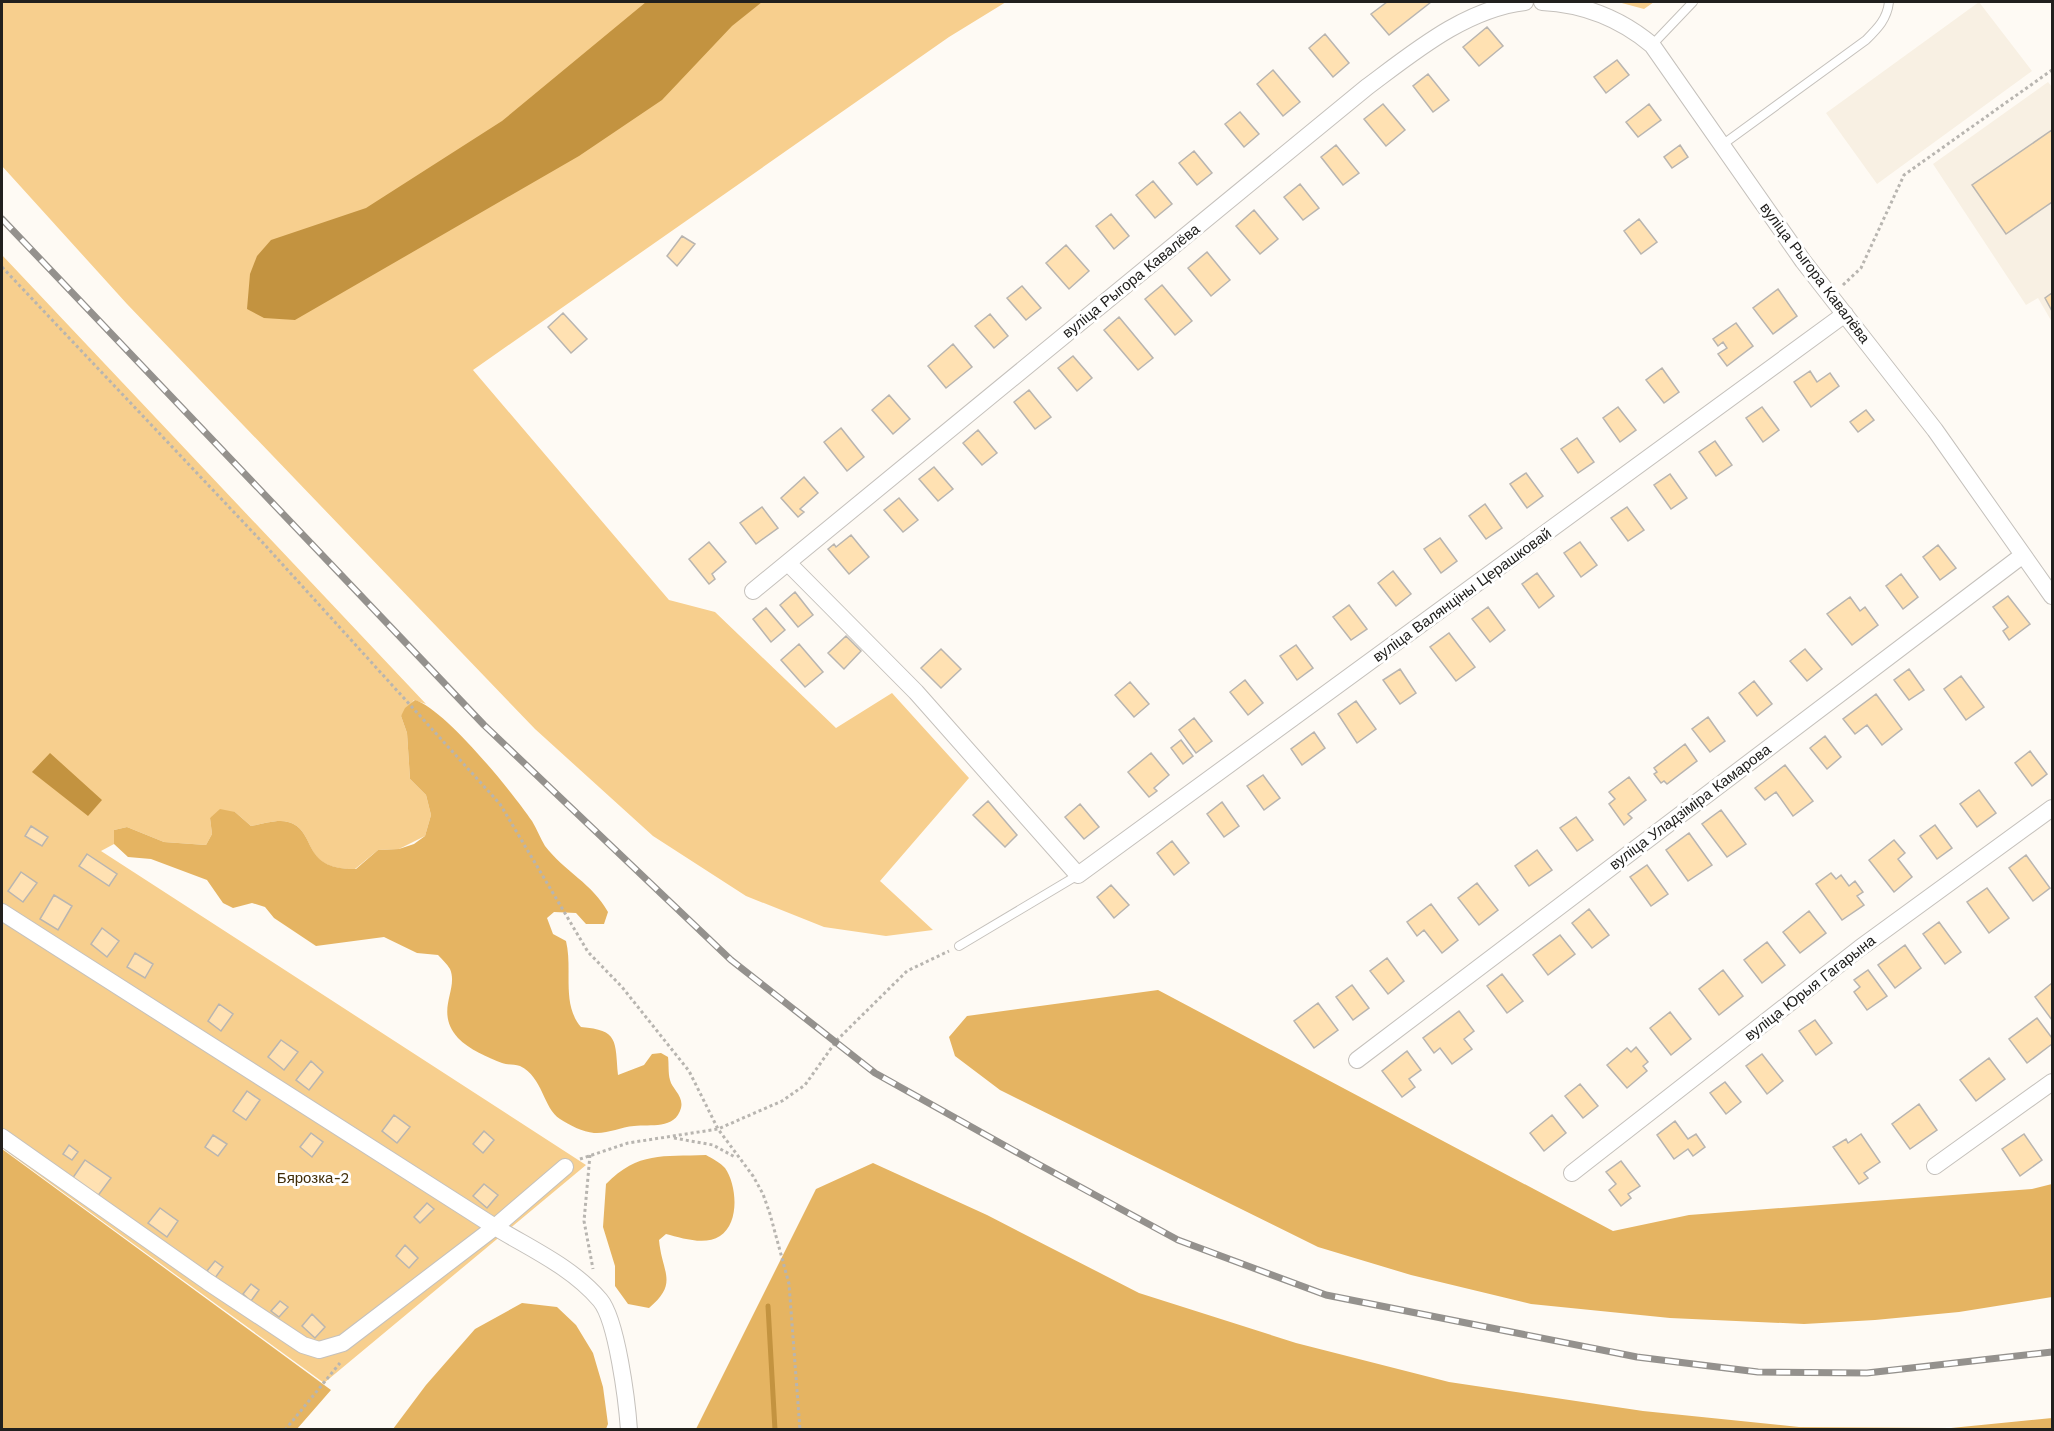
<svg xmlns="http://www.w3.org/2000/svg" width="2054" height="1431" font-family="'Work Sans',sans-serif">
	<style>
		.built { fill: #f8f0e3 }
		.green { fill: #f7cf8e }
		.forest { fill: #e5b462 }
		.water { fill: #c39340 }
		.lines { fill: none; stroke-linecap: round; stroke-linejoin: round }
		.stream { stroke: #c39340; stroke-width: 5 }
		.building { fill: #ffe1b2; stroke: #b9b5b0; stroke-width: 1.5 }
		.lane-casing { stroke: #c5c1bc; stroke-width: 10 }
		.street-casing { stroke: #c5c1bc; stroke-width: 18 }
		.path { stroke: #b8b5b0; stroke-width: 3; stroke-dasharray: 3 3; stroke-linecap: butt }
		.lane { stroke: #fff; stroke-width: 8 }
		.street { stroke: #fff; stroke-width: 16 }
		.rail-casing { stroke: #94918d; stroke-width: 7 }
		.rail { stroke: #fff; stroke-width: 4.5; stroke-dasharray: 14; stroke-linecap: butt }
		.labels { text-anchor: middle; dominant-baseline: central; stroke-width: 6; stroke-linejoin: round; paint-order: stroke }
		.street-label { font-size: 15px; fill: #21201e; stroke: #fff }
		.park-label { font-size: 15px; fill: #402d08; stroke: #fff }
	</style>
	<rect width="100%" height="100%" fill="#fefaf4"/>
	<path class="built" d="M1979,2l53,69 -155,113 -51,-71z
		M2048,82l4,5v235l-14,-24 -12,7 -93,-141z"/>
	<path class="green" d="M2,2h1004l-57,35 -476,333 196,230 46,12 121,116 56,-35 77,85 -89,103 53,49 -47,6 -62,-9 -78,-31 -93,-60 -118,-107 -408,-425 -125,-138z
		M1618,2h36l-10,7z
		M2,255l424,449 -12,-4 -13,16 6,17 3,46 16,16 5,20 -6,21 -26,13 -21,1 -23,19c-56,1 -37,-39 -67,-47 -10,-3 -26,2 -37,4l-16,-14 -25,6 2,16 -6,11 -42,-3 -37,-15 -13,3v14l-13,7 485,314 -262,218 -322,-235z"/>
	<path class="forest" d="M415,700c30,9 98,93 117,121 5,8 8,17 13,25 19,25 48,38 63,66l-4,12h-18l-10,-11 -22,-1 -7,6 6,16 13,7c7,28 -5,63 15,86 38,3 34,14 37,48l26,-10 8,-11 9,-1 7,4c1,7 0,16 2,23 2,9 14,16 11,28 -6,22 -31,16 -47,18 -14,1 -26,8 -40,7 -11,-1 -25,-8 -34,-14 -17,-11 -17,-42 -40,-53 -6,-2 -13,-1 -18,-3 -13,-5 -34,-14 -44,-25 -24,-27 1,-48 -8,-69 -3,-5 -8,-10 -12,-14l-21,-2 -33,-16 -68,9 -42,-28 -9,-11 -13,-4 -19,5 -10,-5 -16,-23 -56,-21 -23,-2 -14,-13v-14l13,-3 37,15 42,3 6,-11 -2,-16 10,-9 15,3 16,14c11,-2 27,-7 37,-4 30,8 11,48 68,47l22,-19 21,-1 15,-5 11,-8 6,-21 -5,-20 -16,-16 -3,-46 -6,-17 4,-8z
		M1158,990l455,241 76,-16 343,-26 20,-5v113l-93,15 -84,8 -71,4 -134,-6 -139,-14 -120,-29 -93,-28 -318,-157 -45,-34 -6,-19 18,-21z
		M2,1149l329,241 -34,39h-295z
		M706,1155c5,3 15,8 19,13 12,17 15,55 -5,68 -15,10 -38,2 -54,-2l-7,6c3,33 20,43 -10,68l-21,-4 -13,-18v-20l-12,-39 3,-43c33,-33 56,-27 100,-29z
		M873,1163l114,52 152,78 157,50 153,39 194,29 156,16 152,1 101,-10v11h-1356l120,-240z
		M522,1303l35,4 19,18 17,28 10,34 5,37 -2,5h-213l33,-44 49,-56z"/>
	<path class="water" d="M646,2h116l-30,24 -70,74 -83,56 -284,164 -31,-2 -17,-9 3,-35 7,-18 14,-16 95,-32 136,-87z
		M50,753l52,47 -14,16 -56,-44z"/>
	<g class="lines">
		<path class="stream" d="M768,1306l7,124"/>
	</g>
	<path class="building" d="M1387,2h44l-42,33 -18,-21z
		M1487,27l16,19 -24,20 -16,-19z
		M1325,34l24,29 -16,14 -24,-29z
		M1617,60l12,15 -23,18 -12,-16z
		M1273,70l27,32 -17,14 -26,-32z
		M1428,74l21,26 -16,12 -20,-26z
		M1383,104l22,26 -19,16 -22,-27z
		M1649,104l12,16 -23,17 -12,-15z
		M1240,112l19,22 -15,13 -19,-23z
		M2052,130v72l-46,32 -34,-49z
		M1336,145l23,28 -16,12 -22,-28z
		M1680,145l8,12 -16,11 -8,-11z
		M1194,151l18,22 -15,12 -18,-22z
		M1153,181l19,23 -17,14 -19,-23z
		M1300,184l19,24 -16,12 -19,-23z
		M1254,210l24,29 -18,15 -24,-28z
		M1111,214l18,22 -15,13 -18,-23z
		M1639,219l18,23 -16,12 -17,-23z
		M682,236l13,8 -18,22 -10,-10z
		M1066,245l23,26 -20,18 -23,-26z
		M1207,252l23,28 -19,16 -23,-28z
		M1162,285l30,36 -17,14 -30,-36z
		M1022,286l19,22 -15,12 -19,-22z
		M1778,289l19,27 -24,18 -20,-26z
		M2052,293v18l-7,-13z
		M563,313l24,26 -16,14 -23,-26z
		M990,314l18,22 -14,12 -19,-22z
		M1119,317l34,41 -15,12 -34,-40z
		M1736,323l17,23 -26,20 -9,-12 9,-6 -4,-6 -5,4 -5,-7z
		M953,344l19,23 -26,21 -18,-22z
		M1073,356l19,22 -15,13 -19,-23z
		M1662,368l17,24 -15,11 -18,-23z
		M1810,371l7,11 13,-9 9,13 -28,21 -17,-25z
		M1029,390l22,27 -16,12 -21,-27z
		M889,395l21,24 -17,15 -21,-24z
		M1618,407l18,23 -16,12 -17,-24z
		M1762,407l17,23 -16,12 -17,-24z
		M1866,410l8,10 -16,12 -8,-10z
		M841,428l23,29 -17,14 -23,-29z
		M978,430l19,23 -15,12 -19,-22z
		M1577,438l17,24 -16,11 -17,-24z
		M1715,441l17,24 -16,11 -17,-24z
		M934,467l19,22 -15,12 -19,-22z
		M1526,473l17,23 -16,12 -17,-24z
		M1670,474l17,24 -16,11 -17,-24z
		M804,477l14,16 -18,16 4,3 -6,5 -17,-19z
		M899,498l19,22 -15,12 -19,-22z
		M1485,504l17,24 -16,11 -17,-23z
		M762,507l16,21 -22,16 -16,-21z
		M1627,507l17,23 -16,11 -17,-23z
		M851,535l18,22 -20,17 -21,-25 6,-5 2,3z
		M1440,538l17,23 -16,12 -17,-24z
		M709,542l17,20 -14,12 3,5 -6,5 -20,-25z
		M1580,542l17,23 -16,12 -17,-24z
		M1938,545l18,23 -16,12 -17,-23z
		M1393,571l18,23 -15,12 -18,-23z
		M1537,573l17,23 -15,12 -17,-24z
		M1901,574l17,23 -15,12 -17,-23z
		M795,592l18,23 -15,12 -18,-22z
		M2008,596l22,28 -21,16 -6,-9 5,-4 -15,-20z
		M1850,597l10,14 5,-4 13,18 -26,20 -25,-31z
		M1349,605l18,24 -16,11 -18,-23z
		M1488,607l17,23 -15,12 -18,-23z
		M766,608l19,22 -14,12 -18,-23z
		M1449,633l26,34 -19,14 -26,-34z
		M846,636l15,15 -17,18 -16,-16z
		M799,644l24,28 -18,15 -24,-27z
		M1296,645l17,23 -16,12 -17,-24z
		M941,649l20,20 -20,19 -20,-20z
		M1805,649l17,20 -15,12 -17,-20z
		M1400,669l16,24 -16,11 -17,-24z
		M1909,669l15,21 -15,10 -15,-20z
		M1961,676l23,31 -18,13 -22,-31z
		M1245,680l18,23 -15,12 -18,-23z
		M1754,681l18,23 -15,12 -18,-23z
		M1130,682l19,22 -15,13 -19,-22z
		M1876,694l26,35 -20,16 -15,-20 -12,9 -12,-15z
		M1356,701l20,28 -19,14 -19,-29z
		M1708,717l17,24 -15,11 -18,-23z
		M1194,718l18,23 -16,12 -17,-23z
		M1314,732l11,16 -23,17 -11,-16z
		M1825,736l16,21 -14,12 -17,-21z
		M1181,740l12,16 -10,8 -12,-16z
		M1685,744l12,17 -30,23 -3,-3 -3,2 -7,-9 3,-2 -3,-4z
		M2030,751l17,23 -15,12 -17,-23z
		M1151,753l18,22 -15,13 3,3 -8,6 -21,-25z
		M1785,765l28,36 -20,15 -17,-24 -11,8 -10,-12z
		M1263,775l17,23 -16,12 -17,-24z
		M1629,777l17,23 -18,14 4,4 -8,7 -15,-21 6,-5 -6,-7z
		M1979,790l17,23 -19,14 -17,-23z
		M988,801l29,34 -12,12 -32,-32z
		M1222,802l17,24 -15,11 -17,-23z
		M1080,804l19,23 -15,12 -19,-22z
		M1721,810l25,34 -19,13 -25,-33z
		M1576,817l17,23 -16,11 -17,-23z
		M1935,825l17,23 -15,11 -17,-23z
		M31,826l17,11 -6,9 -17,-10z
		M1689,833l23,32 -24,16 -22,-31z
		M1894,840l11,13 -7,6 14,18 -18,15 -25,-32z
		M1172,841l17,22 -15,12 -17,-22z
		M1537,850l15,20 -23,16 -14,-20z
		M87,854l30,20 -8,12 -30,-20z
		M2026,855l24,33 -17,13 -24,-33z
		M1647,865l21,29 -17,12 -21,-29z
		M21,872l16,11 -14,19 -15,-11z
		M1831,873l5,6 5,-4 8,11 6,-5 8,11 -6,4 7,9 -22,15 -26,-36z
		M1477,883l21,27 -19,15 -21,-27z
		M1111,885l18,20 -15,13 -17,-21z
		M1987,888l22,30 -20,15 -22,-31z
		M54,895l18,11 -14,24 -18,-11z
		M1431,904l27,36 -16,13 -18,-23 -7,6 -10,-14z
		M1589,909l20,26 -17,13 -20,-25z
		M1809,911l17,22 -26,20 -17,-21z
		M1939,922l22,30 -16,12 -22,-30z
		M102,928l17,13 -12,16 -16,-13z
		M1560,935l15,19 -27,21 -15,-20z
		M1767,942l18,23 -23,18 -18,-23z
		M1905,945l16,23 -26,20 -17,-23z
		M135,953l18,11 -8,14 -18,-11z
		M1387,958l17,23 -16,13 -18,-23z
		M1723,970l20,26 -24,19 -20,-26z
		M1868,970l19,26 -20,14 -13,-18 6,-5 -6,-7z
		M1502,974l21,27 -16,12 -20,-27z
		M2052,983v37l-17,-23z
		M1352,985l17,23 -16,12 -17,-23z
		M1318,1003l20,27 -24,18 -20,-27z
		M219,1004l14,10 -12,17 -13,-10z
		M1459,1011l15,20 -10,8 8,10 -20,15 -12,-16 -6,5 -11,-15z
		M1670,1012l21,27 -20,16 -21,-27z
		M2037,1018l15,20v6l-25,19 -18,-24z
		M1815,1020l17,23 -16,12 -17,-24z
		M281,1040l17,12 -14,18 -16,-13z
		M1636,1047l12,15 -5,4 4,5 -20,17 -20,-23 20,-17 4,4z
		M1407,1051l14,19 -12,9 6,8 -13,10 -20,-26z
		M1762,1054l21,27 -16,13 -21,-28z
		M1989,1058l16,21 -29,22 -16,-21z
		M311,1061l12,11 -14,18 -13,-10z
		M1725,1082l16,20 -15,12 -16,-21z
		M1580,1084l18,22 -15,12 -18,-22z
		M247,1091l13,9 -14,20 -13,-9z
		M1919,1104l18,26 -27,19 -18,-25z
		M394,1115l16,12 -13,16 -15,-12z
		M1552,1115l14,18 -22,18 -14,-18z
		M1675,1121l13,18 8,-5 9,13 -12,9 -5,-7 -14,10 -17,-24z
		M484,1131l10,9 -11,13 -10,-9z
		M311,1133l12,9 -11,15 -12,-10z
		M1861,1134l19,28 -16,11 4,5 -9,6 -26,-37 13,-8 2,4z
		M2024,1134l18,26 -22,16 -18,-27z
		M213,1135l14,9 -9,12 -13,-9z
		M69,1145l9,7 -6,8 -9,-6z
		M85,1160l26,18 -14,19 -25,-18z
		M1621,1161l19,25 -12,8 3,4 -10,8 -12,-16 7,-6 -10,-12z
		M484,1184l14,11 -11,13 -14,-12z
		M427,1203l7,6 -14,14 -6,-6z
		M160,1208l18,13 -11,16 -19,-14z
		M405,1245l13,13 -9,10 -13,-12z
		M215,1261l8,6 -8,11 -8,-7z
		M251,1284l8,6 -8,11 -8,-7z
		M280,1301l8,6 -9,10 -8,-6z
		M312,1314l13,13 -10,11 -13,-12z"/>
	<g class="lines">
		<defs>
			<path id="lane" d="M1652,45l41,-43
				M1722,145l144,-105c12,-12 21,-21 23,-38
				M959,946l119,-71"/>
			<path id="street" d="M1542,2c41,2 79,17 110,43l151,216 132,169 117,166
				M788,563l128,129 162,183 767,-561
				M753,591l614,-504c47,-35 98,-78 158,-85
				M2,912l493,315c36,22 77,40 105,73 17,20 27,102 29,130
				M1357,1060l666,-505
				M2,1137l206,145 95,63 16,5 24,-7 152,-116 70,-60
				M1935,1166l117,-84
				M1572,1173l288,-225 192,-140"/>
		</defs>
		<use href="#lane" class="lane-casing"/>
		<use href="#street" class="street-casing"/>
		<path class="path" d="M2,267l262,277 236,260 88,148 34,35 67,84 29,58 35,47 10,18 7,20 19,70 11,146
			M1843,285l18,-17 43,-93 148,-105
			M674,1138l39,7 22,12
			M590,1155l-6,66 9,48
			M580,1159l48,-16 90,-14 64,-28 23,-16 32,-45 70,-69 42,-20
			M285,1430l55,-67"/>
		<use href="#lane" class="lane"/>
		<use href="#street" class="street"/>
		<defs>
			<path id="rail" d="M2,219l482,506 247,235 144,113 161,90 142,77 148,55 311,62 121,15 109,1 185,-21"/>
		</defs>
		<use href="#rail" class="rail-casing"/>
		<use href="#rail" class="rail"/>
	</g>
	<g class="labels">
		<g class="street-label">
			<text transform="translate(1815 273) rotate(53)">вуліца Рыгора Кавалёва</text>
			<text transform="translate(1131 281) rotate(-39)">вуліца Рыгора Кавалёва</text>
			<text transform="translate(1462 595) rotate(-36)">вуліца Валянціны Церашковай</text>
			<text transform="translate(1690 807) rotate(-37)">вуліца Уладзіміра Камарова</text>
			<text transform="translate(1810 988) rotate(-38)">вуліца Юрыя Гагарына</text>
		</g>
		<g class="park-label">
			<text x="313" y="1178">Бярозка-2</text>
		</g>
	</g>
	<rect width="2054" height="1431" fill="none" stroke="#21201e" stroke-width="6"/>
</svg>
